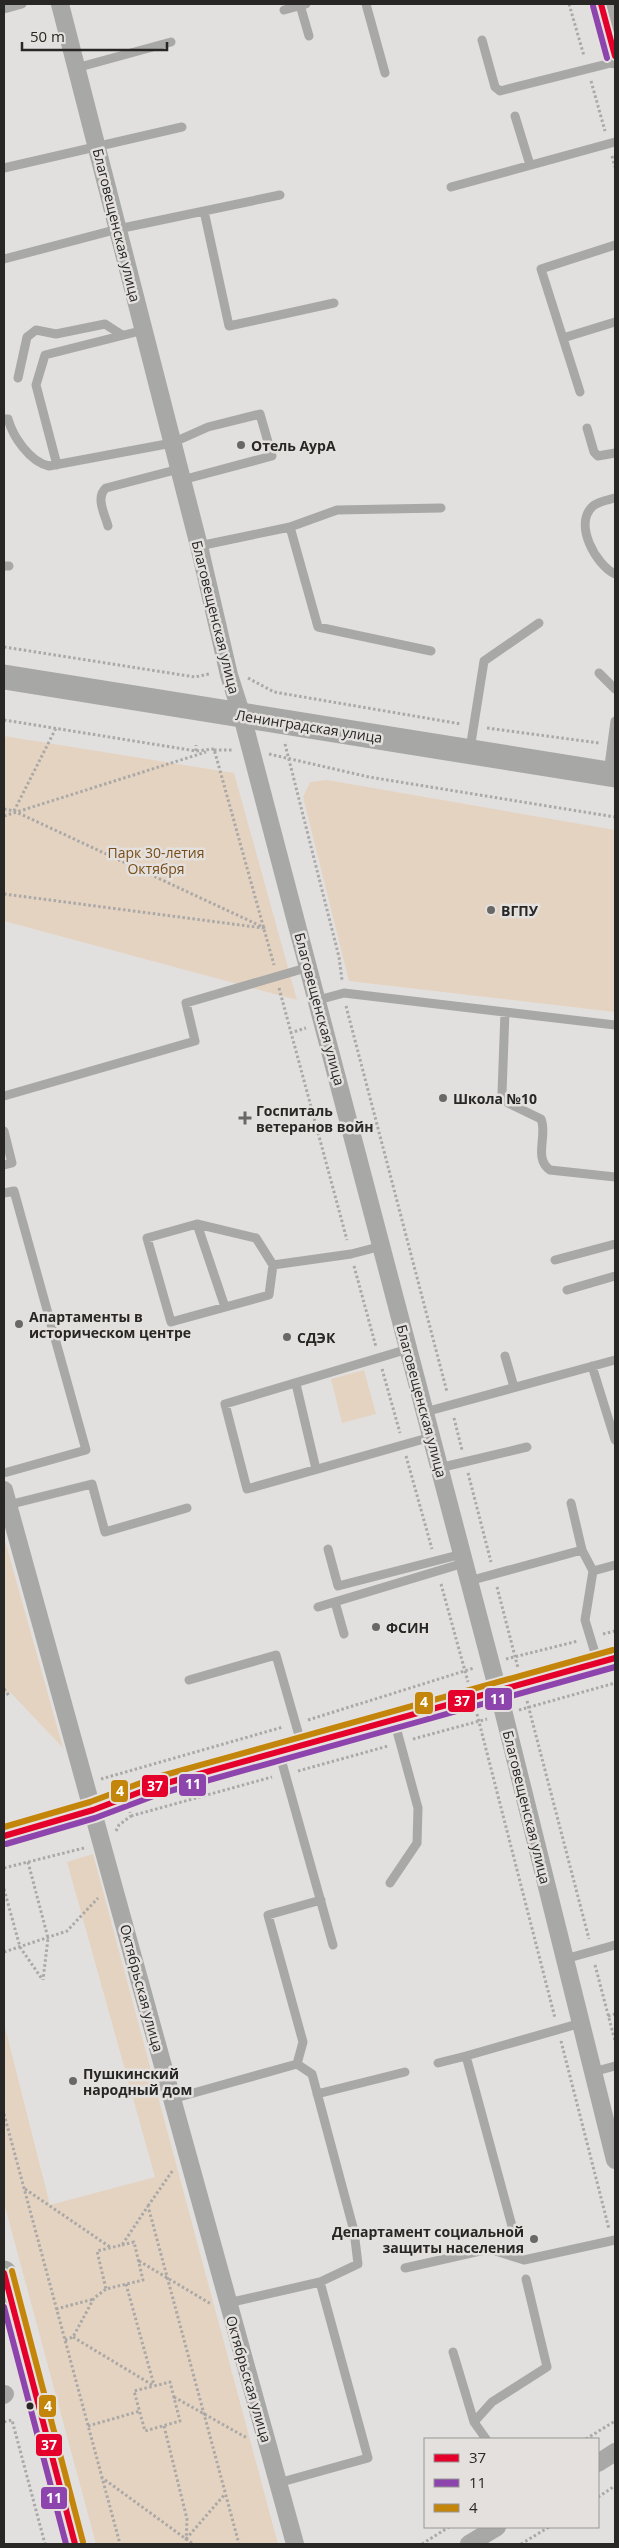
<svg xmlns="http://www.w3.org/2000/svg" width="619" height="2548" font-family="'Open Sans',sans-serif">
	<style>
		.green { fill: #e5d3c1 }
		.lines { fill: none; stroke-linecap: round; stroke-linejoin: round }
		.path { stroke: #aaa9a7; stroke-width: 3; stroke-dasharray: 2.5 2.5; stroke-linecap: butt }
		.service { stroke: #a8a8a7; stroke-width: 9 }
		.minor { stroke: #a8a8a7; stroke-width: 18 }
		.secondary { stroke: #a7a7a6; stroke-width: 25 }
		.bus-1-casing { stroke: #e3e0dd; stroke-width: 10 }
		.bus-2-casing { stroke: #e3e0dd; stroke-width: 10 }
		.bus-3-casing { stroke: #e3e0dd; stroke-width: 10 }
		.bus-1 { stroke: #e4002b; stroke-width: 6 }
		.bus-2 { stroke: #8e44ad; stroke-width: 6 }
		.bus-3 { stroke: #c3860a; stroke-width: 6 }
		.poi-dot { fill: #696866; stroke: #e3e0dd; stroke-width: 2 }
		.bus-dot { fill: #282726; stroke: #e3e0dd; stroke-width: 2 }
		.labels { text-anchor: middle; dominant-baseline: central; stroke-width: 5; stroke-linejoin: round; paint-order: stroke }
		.street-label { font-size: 14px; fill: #282726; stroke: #e3e0dd }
		.poi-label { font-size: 14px; font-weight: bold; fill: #282726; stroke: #e3e0dd; text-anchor: start }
		.park-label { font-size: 14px; fill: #794d17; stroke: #e3e0dd }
		.line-badge { stroke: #e3e0dd; stroke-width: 2 }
		.badge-label { font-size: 14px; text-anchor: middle; font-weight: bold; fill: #fff }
	</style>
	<rect width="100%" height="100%" fill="#e2e0de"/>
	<path class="green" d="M4,736l230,37 63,227 -293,-79z
		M327,780l288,50v182l-266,-31 -46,-184 7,-15z
		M364,1370l12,44 -34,9 -11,-44z
		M4,1537l59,211 -53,-56 -6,2z
		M93,1854l185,690h-182l-92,-341v-180l46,182 105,-28 -88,-315z"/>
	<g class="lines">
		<path class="path" d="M569,4l15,52
			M591,81l14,50
			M612,156l3,11
			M4,647l191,30 14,-3
			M248,678l26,14 187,32
			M4,720l192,31 18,-2 60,216
			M487,728l112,15
			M285,744l54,213 3,23
			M214,750h19
			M196,751v-6
			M269,754l100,23 246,40
			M4,809l10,2 251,117
			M14,811l42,-83
			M4,816l202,-64
			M4,894l259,34
			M279,988l68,252
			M346,1006l101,386
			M290,1033l16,-5
			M354,1266l22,81
			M382,1369l18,64
			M454,1418l8,32
			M406,1456l26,93
			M468,1473l23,89
			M441,1584l27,98
			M497,1587l21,81
			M603,1634l12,-3
			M506,1659l72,-18
			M4,1689l6,8
			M527,1701l62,238
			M519,1710l96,-27
			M477,1714l78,304
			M308,1720l166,-52
			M413,1739l74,-20
			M298,1771l90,-25
			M101,1779l182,-52
			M131,1816l141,-39
			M116,1831l3,-6 12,-9 -1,-4
			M28,1862l20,76 -5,42
			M4,1868l80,-20
			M4,1889l16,58 22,32
			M4,1952l63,-21 31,-33
			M595,1965l20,76
			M608,2016l7,-2
			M561,2041l48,188
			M4,2114l116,430
			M25,2189l85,58
			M148,2206l25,-36
			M122,2245l12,-3 9,38 -37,9 -9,-38 25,-6 26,-39 91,338
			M139,2261l72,43
			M126,2284l28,101
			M56,2309l38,-10
			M73,2337l81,49 16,-4 10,39 -35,10 -11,-40 20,-5
			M65,2340l8,-3 21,-39 12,-9
			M174,2397l73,41
			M4,2422l8,-2 33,124
			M88,2426l52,-15
			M164,2426l23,93 -1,25
			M586,2439l29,-18
			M101,2477l92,67
			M598,2497l17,-11
			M186,2539l39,-45
			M422,2544l27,-17
			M521,2544l28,-17"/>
		<path class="service" d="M366,4l19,69
			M300,5l9,31
			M4,9l18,-5
			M284,10l22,-6
			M482,40l13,47 5,4 115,-29
			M76,68l95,-26
			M515,116l15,49
			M4,168l178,-41
			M451,187l164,-45
			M204,211l25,115 105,-23
			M4,259l114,-30 162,-34
			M563,338l52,-16
			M18,378l9,-41 9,-7 20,4 49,-10 17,11
			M580,392l-39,-123 74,-24
			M4,419h4c5,18 22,43 41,47l123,-23 36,-16 52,-13 12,42 -90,24
			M587,428l7,24 4,4 17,-3
			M57,465l-21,-80 9,-30 99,-25
			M615,498c-7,2 -16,3 -22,8 -20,18 3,59 22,68
			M108,526c-3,-11 -13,-29 -2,-38l73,-19
			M290,527l47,-17 104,-2
			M199,546l91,-19 28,100 113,24
			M4,566h5
			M599,673l16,16
			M470,749l14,-88 55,-38
			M608,773l7,-52
			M318,1000l26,-7 271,32
			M505,1012l-3,81 6,10 33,16c7,16 -8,39 9,51l65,7
			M4,1096l191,-55 -9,-38 123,-36
			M4,1131l8,32 -8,2
			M4,1193l10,-2 72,259 -82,23
			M197,1224l59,14 17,27 -4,30 -98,27 -24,-84z
			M197,1224l28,83
			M555,1260l60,-16
			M273,1265l78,-11 31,-8
			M567,1290l48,-14
			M408,1349l-183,55 22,85 184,-52
			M505,1356l9,31
			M592,1366l23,74
			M296,1384l20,85
			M425,1412l190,-52
			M439,1468l88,-21
			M8,1505l84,-21 13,48 82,-24
			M328,1549l10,37 124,-32
			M582,1550l11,21
			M469,1581l113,-31 -11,-47
			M335,1602l9,32
			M318,1607l146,-44
			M598,1663l-13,-43 8,-49 22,-6
			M189,1680l87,-25 26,91
			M279,1752l54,193
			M390,1883l27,-40 1,-35 -24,-88
			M565,1959l50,-14
			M438,2063l28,-7
			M593,2072l22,-6
			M317,2094l88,-22
			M172,2099l125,-35
			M512,2226l-46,-170 115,-33
			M405,2268l84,-19 35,11 91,-20
			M320,2282l38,-18 -4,-33 -42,-157 -15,-10 6,-22 -35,-127 53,-15
			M228,2303l92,-21 48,176 -90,25
			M453,2352l21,70 12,17
			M474,2422l18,-20 55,-35 -21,-88"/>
		<path class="minor" d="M60,4l139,542 30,129 13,41 262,998 111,446
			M4,1490l291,1054
			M4,1836l89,-26 32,-14 31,-10 459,-128
			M4,2395l1,-1
			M598,2463l17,-11
			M469,2544l28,-17"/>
		<path class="secondary" d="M601,4l14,52
			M4,677l611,98
			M4,2273l71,271"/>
		<defs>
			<path id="bus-1" d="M601,4l14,52
				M4,1836l89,-26 63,-24 459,-128
				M4,2273l71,271"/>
			<path id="bus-2" d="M593,6l14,52
				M6,1844l89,-26 64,-24 456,-127
				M4,2307l62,237"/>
			<path id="bus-3" d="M4,1827l86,-25 64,-24 459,-128
				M12,2271l71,271"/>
		</defs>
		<use href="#bus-1" class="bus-1-casing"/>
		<use href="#bus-2" class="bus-2-casing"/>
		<use href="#bus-3" class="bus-3-casing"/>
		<use href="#bus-1" class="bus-1"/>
		<use href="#bus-2" class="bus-2"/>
		<use href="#bus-3" class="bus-3"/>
	</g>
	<g class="poi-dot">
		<circle cx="241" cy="445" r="5"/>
		<circle cx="491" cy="910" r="5"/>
		<circle cx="443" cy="1098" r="5"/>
		<path d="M242.5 1110.5h5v5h5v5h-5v5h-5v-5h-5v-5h5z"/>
		<circle cx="19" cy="1324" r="5"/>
		<circle cx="287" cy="1337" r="5"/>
		<circle cx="376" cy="1627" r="5"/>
		<circle cx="73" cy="2081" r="5"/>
		<circle cx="534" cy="2239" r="5"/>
	</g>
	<circle class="bus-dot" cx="30" cy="2406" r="4.5"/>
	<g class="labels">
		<g class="street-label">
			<text transform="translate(117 225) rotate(76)">Благовещенская улица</text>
			<text transform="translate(216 617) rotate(76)">Благовещенская улица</text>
			<text transform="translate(309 726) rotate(9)">Ленинградская улица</text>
			<text transform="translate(320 1009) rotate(75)">Благовещенская улица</text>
			<text transform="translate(422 1401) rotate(75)">Благовещенская улица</text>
			<text transform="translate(527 1807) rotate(76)">Благовещенская улица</text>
			<text transform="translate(142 1988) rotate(75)">Октябрьская улица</text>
			<text transform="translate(249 2379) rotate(74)">Октябрьская улица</text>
		</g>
		<g class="poi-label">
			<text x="251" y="445">Отель АурА</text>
			<text x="501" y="910">ВГПУ</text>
			<text x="453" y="1098">Школа №10</text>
			<text x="256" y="1110">Госпиталь<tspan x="256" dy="16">ветеранов войн</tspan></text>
			<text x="29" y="1316">Апартаменты в<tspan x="29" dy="16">историческом центре</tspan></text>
			<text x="297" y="1337">СДЭК</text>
			<text x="386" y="1627">ФСИН</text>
			<text x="83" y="2073">Пушкинский<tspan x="83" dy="16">народный дом</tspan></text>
			<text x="524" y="2231" text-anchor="end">Департамент социальной<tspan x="524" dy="16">защиты населения</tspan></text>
		</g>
		<g class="park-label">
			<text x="156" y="852">Парк 30-летия<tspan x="156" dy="16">Октября</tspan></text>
		</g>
	</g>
	<g class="line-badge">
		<rect x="484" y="1687" width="29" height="24" rx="5" fill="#8e44ad"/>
		<rect x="447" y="1689" width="29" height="24" rx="5" fill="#e4002b"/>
		<rect x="414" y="1691" width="20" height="24" rx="5" fill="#c3860a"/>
		<rect x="178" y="1773" width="29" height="24" rx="5" fill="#8e44ad"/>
		<rect x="141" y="1774" width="28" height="24" rx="5" fill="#e4002b"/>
		<rect x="110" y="1779" width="19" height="24" rx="5" fill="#c3860a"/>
		<rect x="38" y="2394" width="19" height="24" rx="5" fill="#c3860a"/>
		<rect x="35" y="2433" width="28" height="24" rx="5" fill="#e4002b"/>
		<rect x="40" y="2486" width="28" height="24" rx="5" fill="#8e44ad"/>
	</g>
	<g class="badge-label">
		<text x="498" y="1704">11</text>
		<text x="462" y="1706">37</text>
		<text x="424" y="1707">4</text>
		<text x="193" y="1789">11</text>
		<text x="155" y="1791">37</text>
		<text x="120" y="1796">4</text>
		<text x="48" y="2411">4</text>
		<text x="49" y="2450">37</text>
		<text x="54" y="2503">11</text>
	</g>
	<rect width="619" height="2548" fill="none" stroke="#282726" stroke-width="10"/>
	<rect x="424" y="2438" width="175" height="90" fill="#e3e0dd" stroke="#989694"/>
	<rect x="434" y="2454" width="25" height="8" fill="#e4002b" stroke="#989694"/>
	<text x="469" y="2463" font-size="15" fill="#282726">37</text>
	<rect x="434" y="2479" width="25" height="8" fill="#8e44ad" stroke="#989694"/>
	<text x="469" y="2488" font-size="15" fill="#282726">11</text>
	<rect x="434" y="2504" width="25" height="8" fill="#c3860a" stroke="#989694"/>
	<text x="469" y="2513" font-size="15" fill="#282726">4</text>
	<path d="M22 42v8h145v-8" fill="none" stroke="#282726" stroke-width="2.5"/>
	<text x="30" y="42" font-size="15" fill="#282726" stroke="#e3e0dd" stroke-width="4" paint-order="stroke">50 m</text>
</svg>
